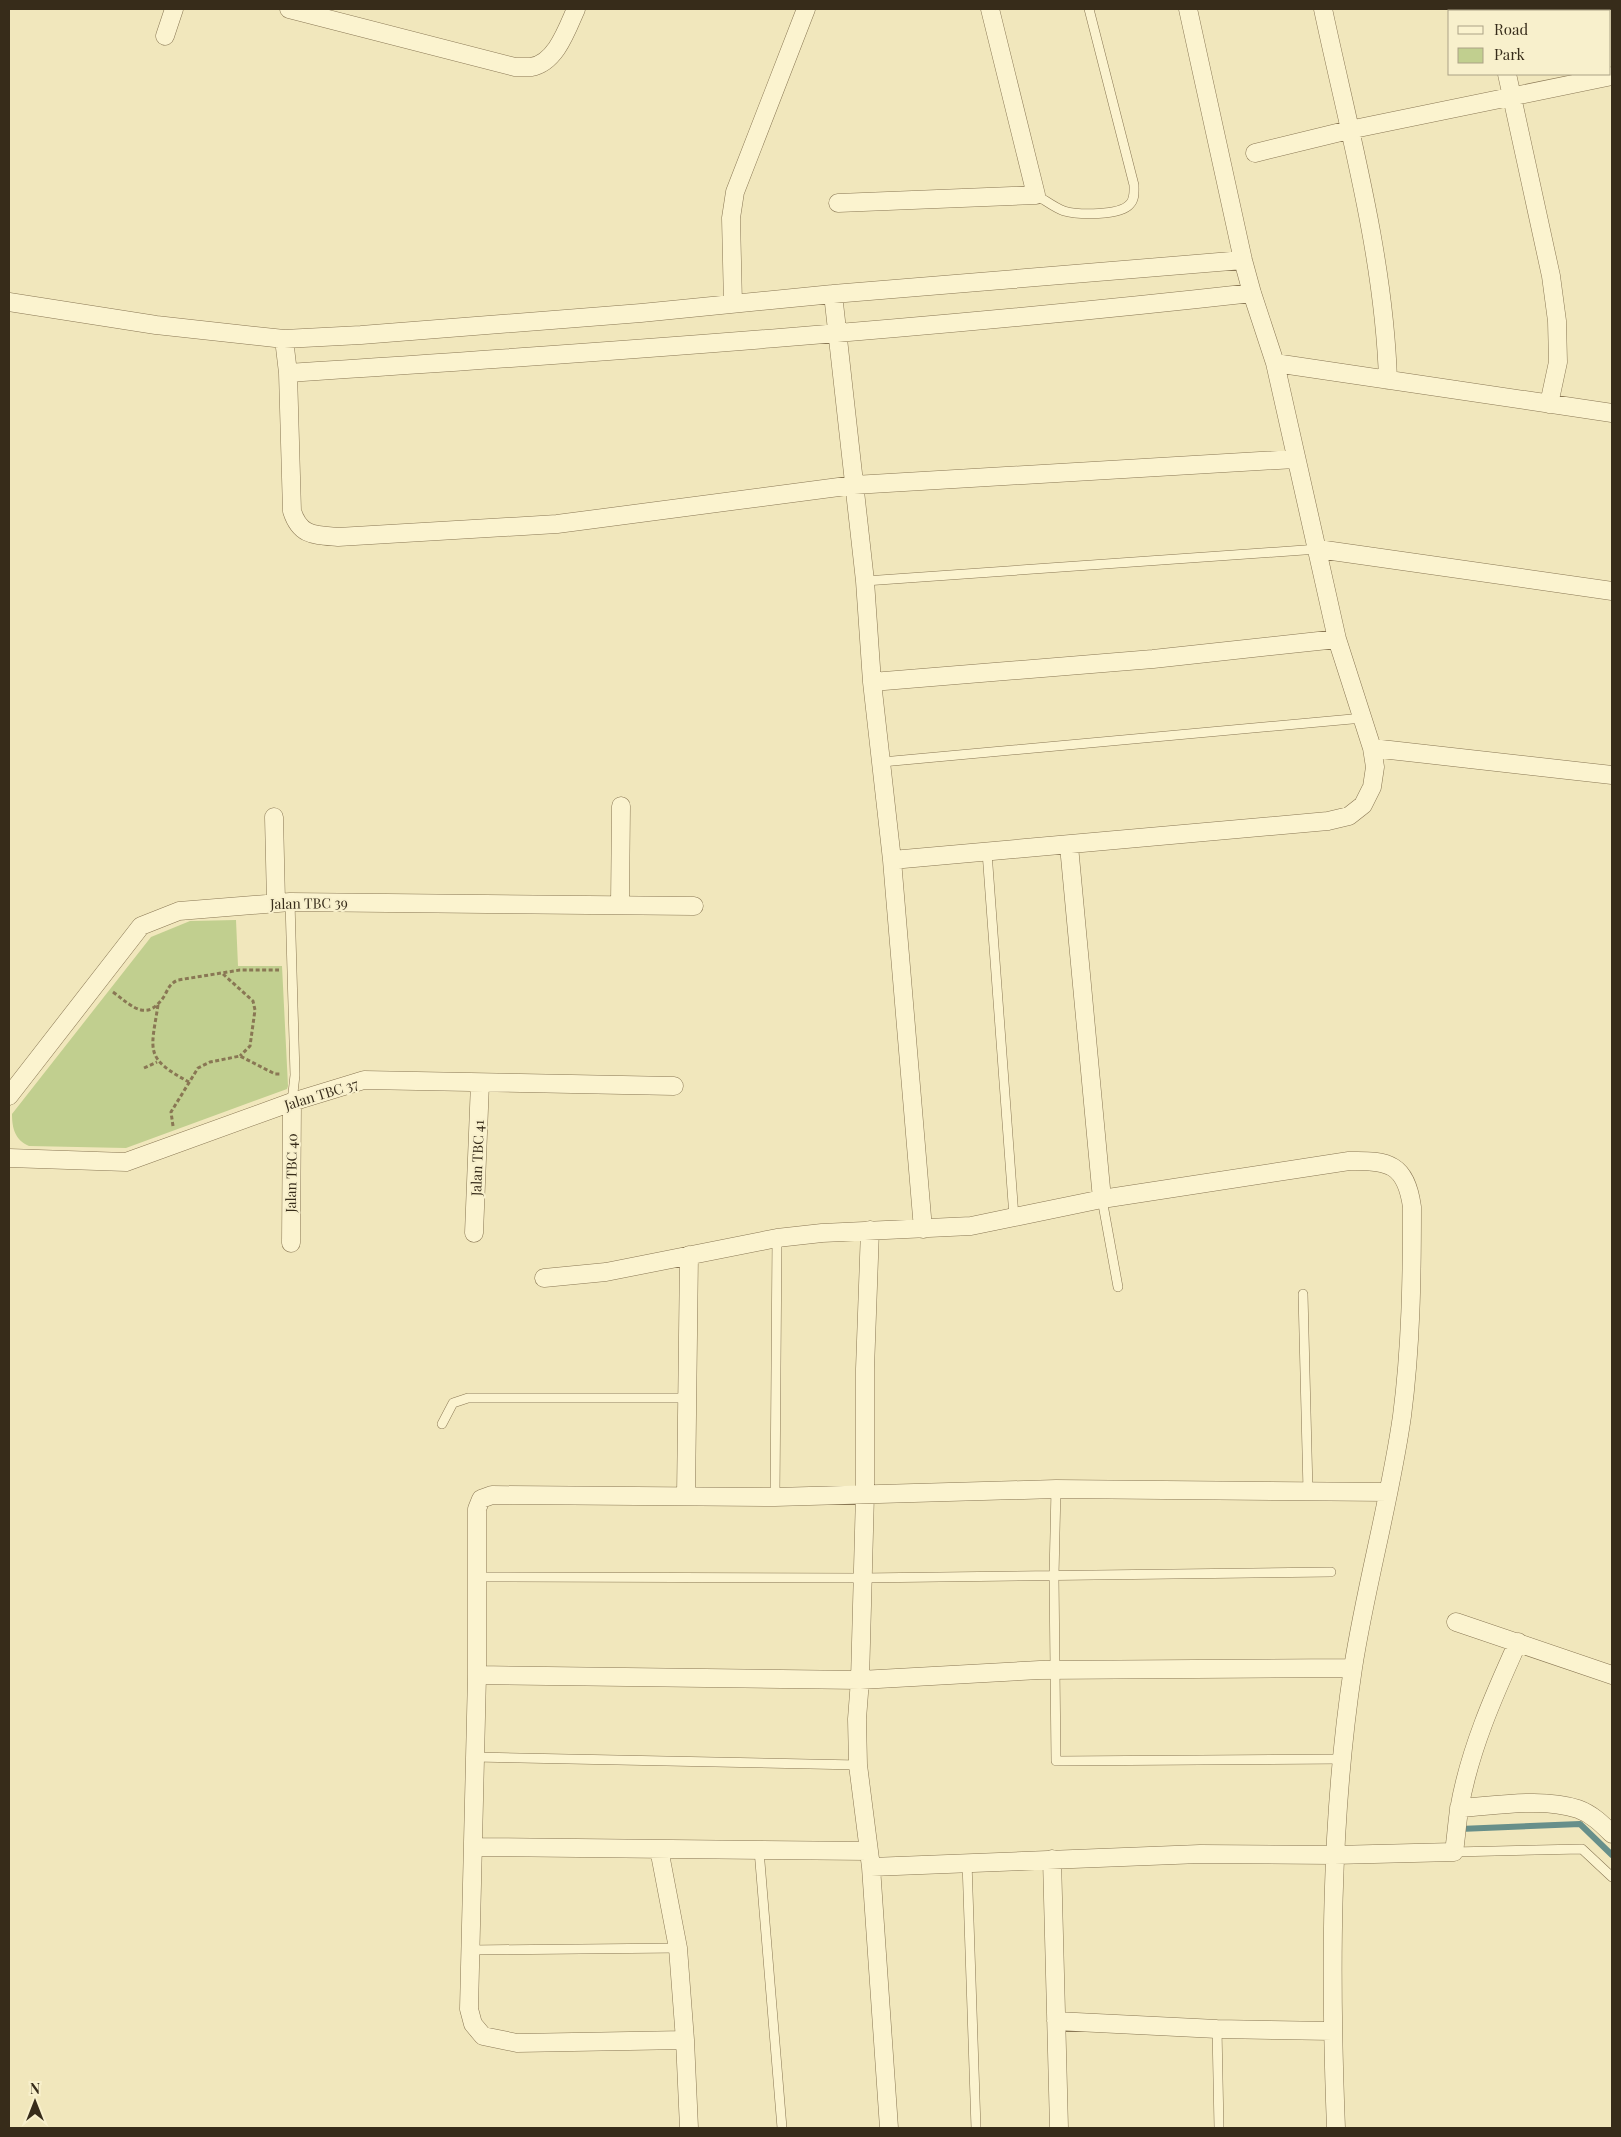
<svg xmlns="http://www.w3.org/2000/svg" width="1621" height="2137" font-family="'Playfair Display',serif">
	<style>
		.green { fill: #c1cf8f }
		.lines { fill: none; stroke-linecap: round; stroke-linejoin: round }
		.stream { stroke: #678f8a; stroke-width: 6 }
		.service-casing { stroke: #897754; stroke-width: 10 }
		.minor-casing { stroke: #897754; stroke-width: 19 }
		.path { stroke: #897754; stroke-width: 3; stroke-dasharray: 4 2.5; stroke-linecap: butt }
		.service { stroke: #fbf3cf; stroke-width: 9 }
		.minor { stroke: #fbf3cf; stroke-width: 18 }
		.labels { text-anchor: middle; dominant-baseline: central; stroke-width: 4; stroke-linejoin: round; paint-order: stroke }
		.street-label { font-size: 14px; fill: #372c1a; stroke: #f8f0cc }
	</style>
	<rect width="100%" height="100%" fill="#f1e7bc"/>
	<path class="green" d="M236,920l2,46h44l6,120 -1,3 -161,59 -97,-2c-14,-6 -17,-18 -17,-32l139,-177 39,-16z"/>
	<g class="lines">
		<path class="stream" d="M1460,1829l120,-5 32,31"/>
		<defs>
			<path id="service" d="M1036,195c9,5 19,13 28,16 14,4 56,5 66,-7 5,-5 4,-13 4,-19l-45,-176
				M865,581l453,-32
				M882,762l481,-44
				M987,852l27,365
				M290,902l5,173 -3,27
				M1102,1199l16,88
				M1303,1294l5,197
				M442,1424l11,-21 15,-5h220
				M1056,1489l-2,87 2,185 287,-2
				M775,1497l2,-259
				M477,1577l385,1 469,-6
				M475,1757l383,8
				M759,1850l23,278
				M1454,1852l128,-3 30,28
				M967,1862l9,266
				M471,1950l207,-2
				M1217,2029l2,99"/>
			<path id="minor" d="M289,9l226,58c5,0 11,0 16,0 25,-4 36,-38 45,-58
				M1323,9c26,122 61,246 65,371
				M1494,9l1,2
				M165,36l9,-27
				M1507,74l44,202 6,45 1,41 -9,42
				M1255,153l94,-23 263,-54
				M838,203l198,-8 -46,-186
				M833,294l32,287 7,101 20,178 31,369
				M9,302l147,23 128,14 77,-4 280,-22 192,-19 410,-34
				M733,304l-2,-86 4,-26 71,-183
				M284,339l4,34 4,138c8,25 22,24 46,26l219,-13 297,-39 441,-26
				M1275,363l337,50
				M288,373c321,-21 643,-44 964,-80
				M1318,549l294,42
				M872,682l281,-23 184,-20
				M1372,748l240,27
				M274,817l2,85
				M1069,846l33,353
				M892,860l436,-39 21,-5 14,-11 9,-18 3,-20 -3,-19 -35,-109 -62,-276 -23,-70 -9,-33 -55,-251
				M620,904l1,-98
				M9,1096l132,-170 38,-15 111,-9 404,4
				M9,1158l117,4 166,-60 72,-22 310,6
				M870,1230l-5,139v125l-5,186 -3,39 1,46 13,102 18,261
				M474,1233l6,-150
				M291,1243l1,-141
				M544,1278l62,-6 171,-34 45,-5 149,-7 131,-27 247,-38c40,-1 57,3 63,46 0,70 -1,140 -10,209 -12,85 -36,168 -49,252 -23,152 -23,307 -17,460
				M686,1496l3,-241
				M1456,1622l156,53
				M477,1675l383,5 180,-10 313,-2
				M1459,1808c37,-2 84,-11 119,1 14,5 24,15 34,25
				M474,1847l394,4
				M659,1849l19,99 7,92 4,88
				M1052,1859l7,269
				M871,1867l329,-13 134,1 120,-3c2,-14 3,-28 5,-42 10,-59 35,-115 59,-168
				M1056,2021l161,8 115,2
				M685,2040l-168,3 -34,-7 -10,-12 -4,-15 8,-334v-166l4,-10 11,-4 283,2 281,-8 332,3"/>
		</defs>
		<use href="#service" class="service-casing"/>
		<use href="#minor" class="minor-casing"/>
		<path class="path" d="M223,974l30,27 2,9 -5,36 -10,10
			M113,992c20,15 34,31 52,3 3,-7 6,-12 13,-15l62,-10h39
			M158,1005c-7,46 -14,53 31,77
			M144,1068l13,-6
			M173,1126l-2,-14 27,-44 12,-6 30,-6 35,18h5"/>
		<use href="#service" class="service"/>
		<use href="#minor" class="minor"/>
	</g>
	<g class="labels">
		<g class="street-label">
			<text transform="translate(309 903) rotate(-1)">Jalan TBC 39</text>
			<text transform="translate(321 1094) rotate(-17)">Jalan TBC 37</text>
			<text transform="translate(477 1158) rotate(-88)">Jalan TBC 41</text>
			<text transform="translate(291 1173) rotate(-89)">Jalan TBC 40</text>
		</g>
	</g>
	<rect width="1621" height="2137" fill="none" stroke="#372c1a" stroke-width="20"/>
	<rect x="1448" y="10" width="162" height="65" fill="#f8f0cc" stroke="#aba285"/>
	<rect x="1458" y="26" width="25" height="8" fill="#fbf3cf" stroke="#aba285"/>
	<text x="1494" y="35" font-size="15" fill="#372c1a">Road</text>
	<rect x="1458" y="48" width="25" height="15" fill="#c1cf8f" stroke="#aba285"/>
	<text x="1494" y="60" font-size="15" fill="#372c1a">Park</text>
	<g transform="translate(35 2102)" stroke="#f8f0cc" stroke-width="4" paint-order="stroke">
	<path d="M0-4L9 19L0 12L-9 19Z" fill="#372c1a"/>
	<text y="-8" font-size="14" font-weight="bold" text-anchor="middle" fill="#372c1a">N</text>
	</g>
</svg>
